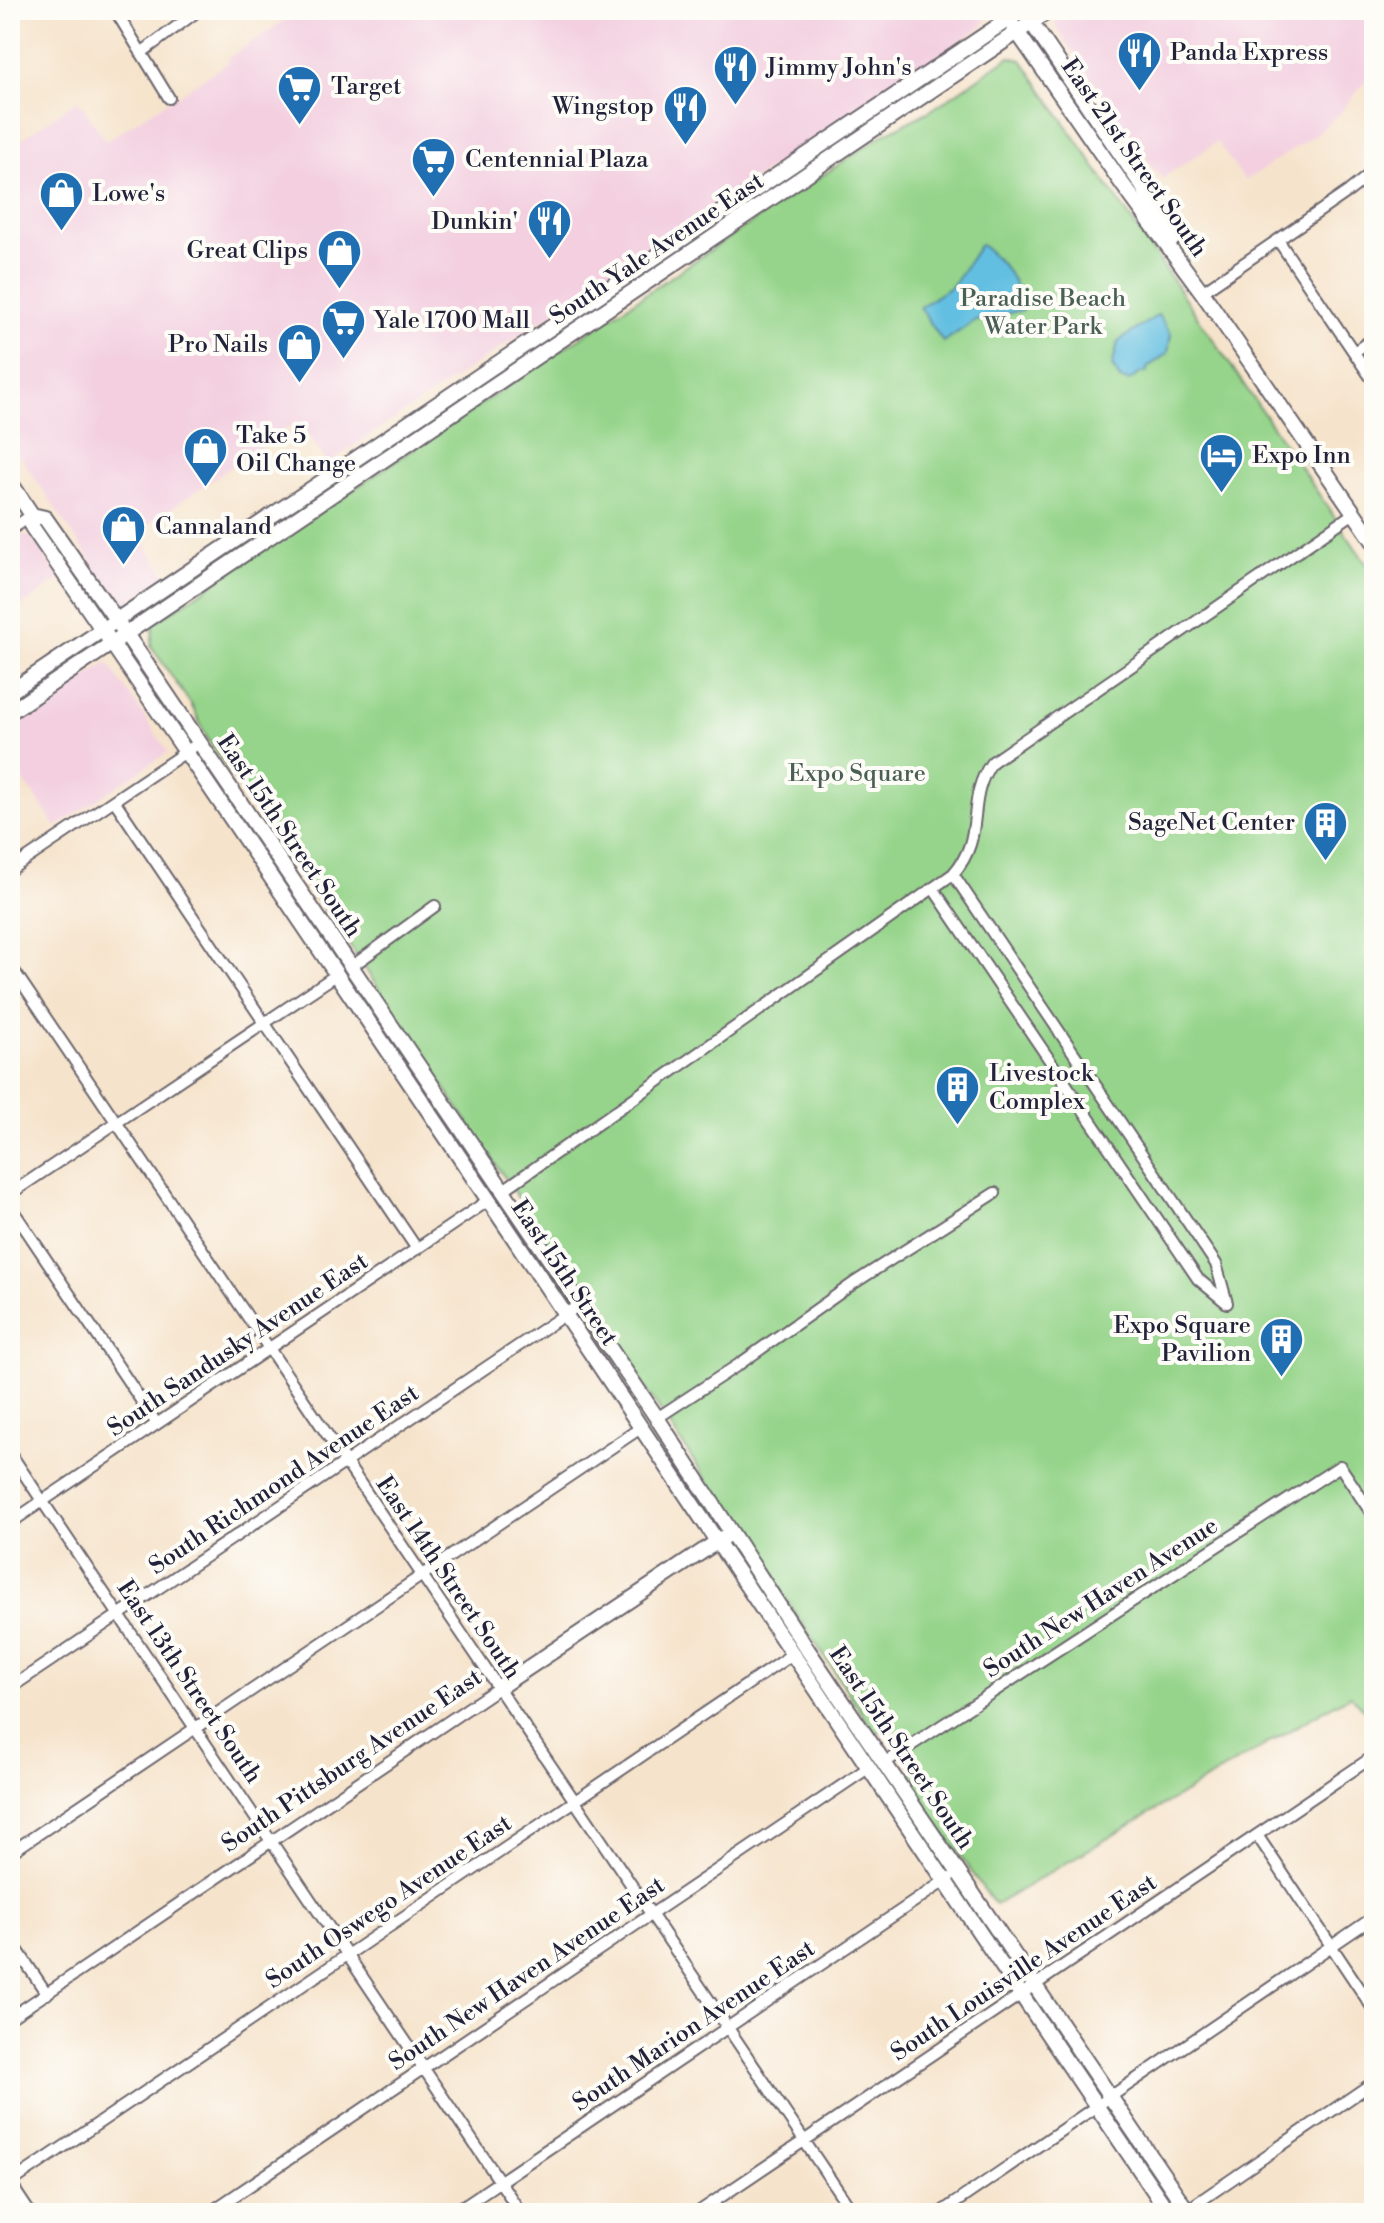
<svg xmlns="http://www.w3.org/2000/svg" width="1384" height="2223" font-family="'Libre Bodoni',serif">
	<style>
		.built { fill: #f3cfe0 }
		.green { fill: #95d48a; stroke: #5c7b62; stroke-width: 2 }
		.water { fill: #63bfe1; stroke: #42708e; stroke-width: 2 }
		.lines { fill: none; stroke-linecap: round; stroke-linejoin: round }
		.street-casing { stroke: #6c666d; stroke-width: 14 }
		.secondary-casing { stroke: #6c666d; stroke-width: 18 }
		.street { stroke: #fff; stroke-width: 10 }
		.secondary { stroke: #fff; stroke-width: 14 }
		.labels { text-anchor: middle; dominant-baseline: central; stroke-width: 8; stroke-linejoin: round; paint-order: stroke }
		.poi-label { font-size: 24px; fill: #22223b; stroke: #fdfcf7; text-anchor: start }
		.street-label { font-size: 24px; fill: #22223b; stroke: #fdfcf7 }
		.park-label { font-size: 24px; fill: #4a6057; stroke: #fdfcf7 }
	</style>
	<rect width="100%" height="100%" fill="#fdfcf7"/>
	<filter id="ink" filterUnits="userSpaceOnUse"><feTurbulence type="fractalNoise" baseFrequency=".0125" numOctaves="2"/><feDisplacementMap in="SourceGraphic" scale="16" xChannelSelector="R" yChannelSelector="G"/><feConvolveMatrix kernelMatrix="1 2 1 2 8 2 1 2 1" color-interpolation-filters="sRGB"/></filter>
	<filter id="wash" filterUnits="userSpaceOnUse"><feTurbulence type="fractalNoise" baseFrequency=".006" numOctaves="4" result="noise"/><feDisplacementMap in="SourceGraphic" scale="32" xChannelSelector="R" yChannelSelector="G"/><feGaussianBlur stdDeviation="1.8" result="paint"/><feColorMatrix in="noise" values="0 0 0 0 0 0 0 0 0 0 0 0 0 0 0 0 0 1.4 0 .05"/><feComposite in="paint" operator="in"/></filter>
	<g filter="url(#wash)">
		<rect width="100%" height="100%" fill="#f6e3cb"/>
		<path class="built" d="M300,10h687l1,4 -5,12 -655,437 -30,-42 -161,111 29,44 -40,27 -8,1 -10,-9 -20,-29 4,-4 -82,-120v-295l68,-47 28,41 123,-79 -2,-3z
			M1073,10h291l10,15v45l-34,43 -21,19 -74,49 -28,-39 -56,37 -107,-155z
			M18,533l13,4 29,42 -43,30 -7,-10v-61z
			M108,663l60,89 -112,75 -46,-67v-33z"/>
		<path class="green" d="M1009,57l13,3 352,515v1145l-24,-25 -355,210 -85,-120 4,-27 -14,-22 -26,-5 -522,-782 -143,-207 -17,-36 -41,-60 3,-23 730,-489 46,-23z"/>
		<path class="water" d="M980,244c23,17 38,37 43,66l-47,10 -33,22 -23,-35 33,-22z
			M1158,315l13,19 -3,19 -20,14 -2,6 -4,-1 -13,9 -9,-2 -8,-13 6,-24z"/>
	</g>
	<g filter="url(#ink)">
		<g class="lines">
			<defs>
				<path id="street" d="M115,10l54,88
					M141,53l58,-43
					M1278,240l96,142
					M1202,292l147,-101 25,-20
					M1354,352l20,-14
					M10,530l22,-15
					M114,800l303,449
					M10,870l189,-127
					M953,874l263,390 11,39
					M933,888l265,391 29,24
					M10,965l843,1248
					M351,967l84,-61
					M502,1191l451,-317c34,-38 11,-73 39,-112l362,-249
					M10,1194l326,-219
					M10,1206l147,218
					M657,1418l81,-53 116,-82 141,-90
					M10,1453l511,760
					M10,1523l479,-323
					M10,1688l569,-383
					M884,1763l456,-297 34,51
					M1257,1835l117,175
					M10,1853l632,-426
					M10,1939l37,55
					M10,2018l488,-330
					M1184,2212l190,-130
					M30,2213l-20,-30 781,-528
					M209,2213l659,-445
					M453,2213l496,-335
					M697,2213l677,-457
					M940,2213l434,-296"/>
				<path id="secondary" d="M1002,10l121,175 79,107 172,250
					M1027,16l114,168 32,55
					M10,482l22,33v12c384,558 756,1125 1137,1686
					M32,515l13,3 81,116 531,784 148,228 384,567
					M10,692l1012,-682
					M10,712l1040,-702
					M498,1688l226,-151"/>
			</defs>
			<use href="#street" class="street-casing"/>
			<use href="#secondary" class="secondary-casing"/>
			<use href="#street" class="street"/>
			<use href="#secondary" class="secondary"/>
		</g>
	</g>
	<defs>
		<symbol id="restaurant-pin" viewBox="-11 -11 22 30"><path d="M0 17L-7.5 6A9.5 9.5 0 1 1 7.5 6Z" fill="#1f6fb2" stroke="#fdfcf7"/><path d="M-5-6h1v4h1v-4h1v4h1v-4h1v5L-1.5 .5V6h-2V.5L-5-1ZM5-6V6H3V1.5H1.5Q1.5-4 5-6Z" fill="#fff"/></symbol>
		<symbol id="supermarket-pin" viewBox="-11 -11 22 30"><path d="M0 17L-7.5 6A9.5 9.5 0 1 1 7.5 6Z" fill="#1f6fb2" stroke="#fdfcf7"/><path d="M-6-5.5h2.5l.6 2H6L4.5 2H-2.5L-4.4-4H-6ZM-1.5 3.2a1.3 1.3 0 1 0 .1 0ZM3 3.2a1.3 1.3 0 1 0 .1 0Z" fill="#fff"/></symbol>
		<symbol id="shop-pin" viewBox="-11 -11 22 30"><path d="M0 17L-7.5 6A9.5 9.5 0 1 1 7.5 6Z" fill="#1f6fb2" stroke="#fdfcf7"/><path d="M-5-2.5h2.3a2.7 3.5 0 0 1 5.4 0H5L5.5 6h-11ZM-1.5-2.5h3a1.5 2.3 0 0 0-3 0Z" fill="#fff"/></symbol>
		<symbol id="hotel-pin" viewBox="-11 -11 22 30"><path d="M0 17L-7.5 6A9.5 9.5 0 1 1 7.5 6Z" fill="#1f6fb2" stroke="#fdfcf7"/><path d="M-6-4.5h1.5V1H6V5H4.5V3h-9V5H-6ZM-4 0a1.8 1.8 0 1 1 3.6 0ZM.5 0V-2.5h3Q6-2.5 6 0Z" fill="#fff"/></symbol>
		<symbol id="building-pin" viewBox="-11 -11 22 30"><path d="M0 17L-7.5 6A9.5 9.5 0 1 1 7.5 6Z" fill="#1f6fb2" stroke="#fdfcf7"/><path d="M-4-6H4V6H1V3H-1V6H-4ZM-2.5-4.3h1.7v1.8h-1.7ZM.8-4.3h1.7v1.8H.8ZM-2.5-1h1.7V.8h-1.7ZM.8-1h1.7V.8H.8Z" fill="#fff"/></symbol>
	</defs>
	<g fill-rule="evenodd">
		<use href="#restaurant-pin" x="1114" y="28" width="51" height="69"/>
		<use href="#restaurant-pin" x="710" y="42" width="51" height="69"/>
		<use href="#supermarket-pin" x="274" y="62" width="51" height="69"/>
		<use href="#restaurant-pin" x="660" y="82" width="51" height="69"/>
		<use href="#supermarket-pin" x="408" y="134" width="51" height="69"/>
		<use href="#shop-pin" x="36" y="168" width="51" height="69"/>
		<use href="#restaurant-pin" x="524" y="196" width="51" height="69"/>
		<use href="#shop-pin" x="314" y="226" width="51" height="69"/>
		<use href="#supermarket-pin" x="318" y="296" width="51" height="69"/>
		<use href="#shop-pin" x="274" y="320" width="51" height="69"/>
		<use href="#shop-pin" x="180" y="424" width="51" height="69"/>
		<use href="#hotel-pin" x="1196" y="430" width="51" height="69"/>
		<use href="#shop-pin" x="98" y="502" width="51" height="69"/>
		<use href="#building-pin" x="1300" y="798" width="51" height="69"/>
		<use href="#building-pin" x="932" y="1062" width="51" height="69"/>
		<use href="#building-pin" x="1256" y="1314" width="51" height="69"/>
	</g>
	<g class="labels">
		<g class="poi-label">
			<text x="1170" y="53">Panda Express</text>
			<text x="766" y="68">Jimmy John's</text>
			<text x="331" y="87">Target</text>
			<text x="654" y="107" text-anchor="end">Wingstop</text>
			<text x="465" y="160">Centennial Plaza</text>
			<text x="92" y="194">Lowe's</text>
			<text x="518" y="222" text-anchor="end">Dunkin'</text>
			<text x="308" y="251" text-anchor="end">Great Clips</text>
			<text x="374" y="321">Yale 1700 Mall</text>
			<text x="268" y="345" text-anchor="end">Pro Nails</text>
			<text x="236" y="436">Take 5<tspan x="236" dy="28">Oil Change</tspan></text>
			<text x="1252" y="456">Expo Inn</text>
			<text x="155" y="527">Cannaland</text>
			<text x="1295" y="823" text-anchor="end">SageNet Center</text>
			<text x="989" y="1074">Livestock<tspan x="989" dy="28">Complex</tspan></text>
			<text x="1251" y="1326" text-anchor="end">Expo Square<tspan x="1251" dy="28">Pavilion</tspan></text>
		</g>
		<g class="street-label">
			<text transform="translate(1134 158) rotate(55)">East 21st Street South</text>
			<text transform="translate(657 249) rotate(-34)">South Yale Avenue East</text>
			<text transform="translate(289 836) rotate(56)">East 15th Street South</text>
			<text transform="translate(564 1273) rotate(56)">East 15th Street</text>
			<text transform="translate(238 1345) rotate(-34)">South Sandusky Avenue East</text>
			<text transform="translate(284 1480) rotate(-34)">South Richmond Avenue East</text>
			<text transform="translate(448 1578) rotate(56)">East 14th Street South</text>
			<text transform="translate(1101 1598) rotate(-33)">South New Haven Avenue</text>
			<text transform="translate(189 1682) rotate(56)">East 13th Street South</text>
			<text transform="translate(901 1748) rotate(56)">East 15th Street South</text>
			<text transform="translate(352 1761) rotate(-34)">South Pittsburg Avenue East</text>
			<text transform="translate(389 1902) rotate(-34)">South Oswego Avenue East</text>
			<text transform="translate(1024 1968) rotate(-34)">South Louisville Avenue East</text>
			<text transform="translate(527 1974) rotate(-34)">South New Haven Avenue East</text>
			<text transform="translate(694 2026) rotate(-34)">South Marion Avenue East</text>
		</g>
		<g class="park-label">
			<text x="1043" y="299">Paradise Beach<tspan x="1043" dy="28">Water Park</tspan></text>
			<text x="857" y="774">Expo Square</text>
		</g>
	</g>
	<rect width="1384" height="2223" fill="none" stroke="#fdfcf7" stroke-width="40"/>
</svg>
